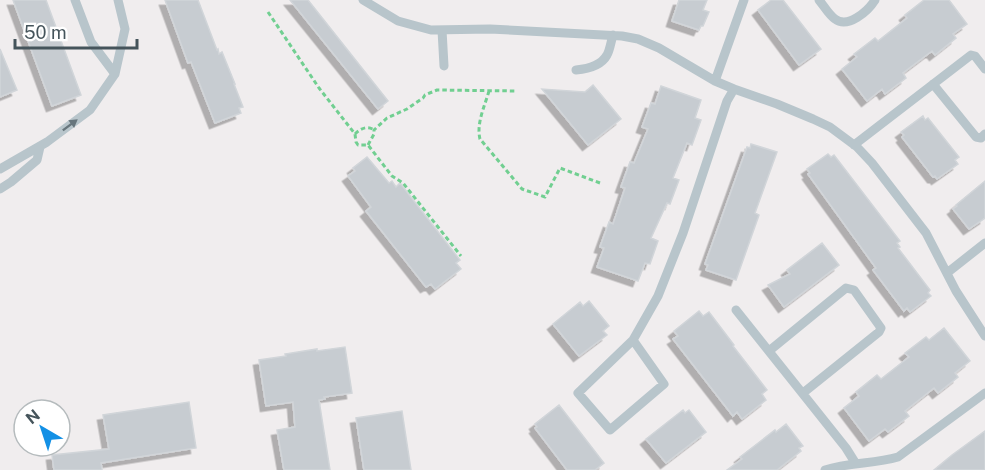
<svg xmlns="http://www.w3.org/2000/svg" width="985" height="470" font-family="'Public Sans',sans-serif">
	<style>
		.building { fill: #c7ccd1; stroke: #d1d5d9; stroke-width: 1.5; filter: url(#shadow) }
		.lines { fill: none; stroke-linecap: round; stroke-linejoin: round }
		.path { stroke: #71cf91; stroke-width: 3; stroke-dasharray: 4.5 3; stroke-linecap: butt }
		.lane { stroke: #b8c5cb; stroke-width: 9 }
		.oneway { fill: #68767d }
	</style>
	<defs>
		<filter id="shadow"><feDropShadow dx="-5.5" dy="5.5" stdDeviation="0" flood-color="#0004"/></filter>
	</defs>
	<rect width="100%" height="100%" fill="#f0edee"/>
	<path class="building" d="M13,0h33l35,95 -29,11z
		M165,0h33l19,50 1,-1 1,5 3,-2 13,32h-1l9,23 -4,1 2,5 -26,10 -24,-61 -3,1z
		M290,0h18l80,101 -10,8z
		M679,0h28l-4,10 6,2 -6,14h-2l-2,4 -27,-9z
		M771,0h12l38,49 -22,16 -41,-55z
		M924,0h25l18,24 -14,10 3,4 -21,17 -3,-4 -29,22 3,5 -21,16 -3,-5 -15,12 -25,-32 15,-12 -3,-3 21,-16 3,3 29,-23 -2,-3z
		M0,49l17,41 -17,7z
		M593,85l28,34 -33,26 -46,-56 43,3z
		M661,86l40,14 -6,18 6,2 -9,25 -5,-2 -14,35 6,2 -9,24 -3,-1 -16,35 7,3 -8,23 -5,-1 -7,18 -41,-14 7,-19 -4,-1 9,-25 4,2 12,-36 -4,-1 9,-25 4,1 14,-34 -6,-2 9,-24 4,1z
		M923,116l2,4 3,-2 31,39 -4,3 3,4 -21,15 -2,-3 -2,1 -31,-40 2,-2 -3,-3z
		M751,144l26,8 -22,61 4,2 -23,65 -30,-10 2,-5 -3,-1 42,-117 3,1z
		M828,154l3,3 3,-2 66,86 -3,2 3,4 -2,1 32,42 -2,3 3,3 -21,16 -3,-4 -3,3 -31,-41 3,-2 -68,-94 2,-1 -3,-4z
		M367,157l22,26 3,-2 4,6 4,-4 60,77 -4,3 5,6 -26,20 -4,-5 -5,3 -60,-76 5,-4 -23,-31 7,-5 -2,-3z
		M985,181v37l-16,11 -16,-20 4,-3 -1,-1z
		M822,243l17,22 -55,42 -16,-22 22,-11 -3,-4z
		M589,301l20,25 -6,5 4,4 -28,21 -26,-32 27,-22 3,4z
		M699,311l4,5 6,-4 25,33 -1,1 34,44 -5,4 4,6 -24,19 -5,-7 -4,4 -60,-77 5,-3 -4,-5z
		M944,328l26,33 -15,12 3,4 -20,16 -4,-5 -29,23 4,5 -21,16 -3,-3 -16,12 -25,-33 15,-12 -3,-4 21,-17 4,4 28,-22 -4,-4 21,-16 3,3z
		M345,347l7,46 -28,4 1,2 -6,1 11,70h-46l-7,-40 18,-3 -2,-25 -27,4 -7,-46 27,-4 -1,-2 32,-5v2z
		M189,402l7,46 -95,15 1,7h-48l-2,-15 57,-6 -6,-34z
		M559,405l45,58 -9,7h-28l-32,-42 2,-1 -2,-3z
		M683,410l2,3 4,-3 17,22 -40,31 -20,-24z
		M402,411l9,59h-47l-8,-52z
		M786,424l17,22 -4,2 2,3 -24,19h-50l15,-11 -2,-2 35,-27 1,2z
		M985,431v39h-51l18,-15z"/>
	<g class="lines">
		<path class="path" d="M268,12l51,76 36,46 1,8 2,3h10l24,31 11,7 58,73
			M489,91c-4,14 -13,33 -9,48l42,50 23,8 15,-29 40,15
			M355,134c5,-5 12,-9 19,-4
			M368,145l6,-11v-4l13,-12 20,-9 16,-11 2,-3 12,-5 80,1"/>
		<path class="lane" d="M75,0l16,42 24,32
			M363,0l35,21 33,9 59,-1 132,7 16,3 21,9 56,33 19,8 43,15 36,15 17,8 27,20 15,16 54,70 30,58 29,45
			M819,0c5,6 10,15 16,19 13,10 33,-8 40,-19
			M442,30l2,36
			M576,70c11,-1 25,-4 31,-15 3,-5 4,-14 6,-20
			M715,81l29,-81
			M933,84l43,53 5,1 4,-4
			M854,145l117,-90 4,1 10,13
			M0,169l47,-27 43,-32 25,-36 10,-45 -7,-29
			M0,189l11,-7 26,-22 3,-13
			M947,273l38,-30
			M736,310l110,138 10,16
			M633,340l-55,53 32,37 54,-46 -31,-44 25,-44 25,-63 44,-132 7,-12
			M769,351l77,-63 8,2 27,38 -2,4 -76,61
			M825,470c24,-8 49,-6 73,-13l87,-64"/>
	</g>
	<defs><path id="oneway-solid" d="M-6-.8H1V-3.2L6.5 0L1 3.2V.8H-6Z" transform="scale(1.5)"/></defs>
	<use class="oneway" href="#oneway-solid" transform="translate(70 125) rotate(-37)"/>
	<g transform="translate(42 428) rotate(321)"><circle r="28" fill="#ffffff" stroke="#b5bbbd" stroke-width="1.5"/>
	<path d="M0-4.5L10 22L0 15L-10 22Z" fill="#1390e5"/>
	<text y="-9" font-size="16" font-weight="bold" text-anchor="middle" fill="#45545b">N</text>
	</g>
	<path d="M15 39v9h122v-9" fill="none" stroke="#45545b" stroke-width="3"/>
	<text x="24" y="39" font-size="18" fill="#45545b" stroke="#ffffff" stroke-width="4.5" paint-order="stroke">50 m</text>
</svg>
